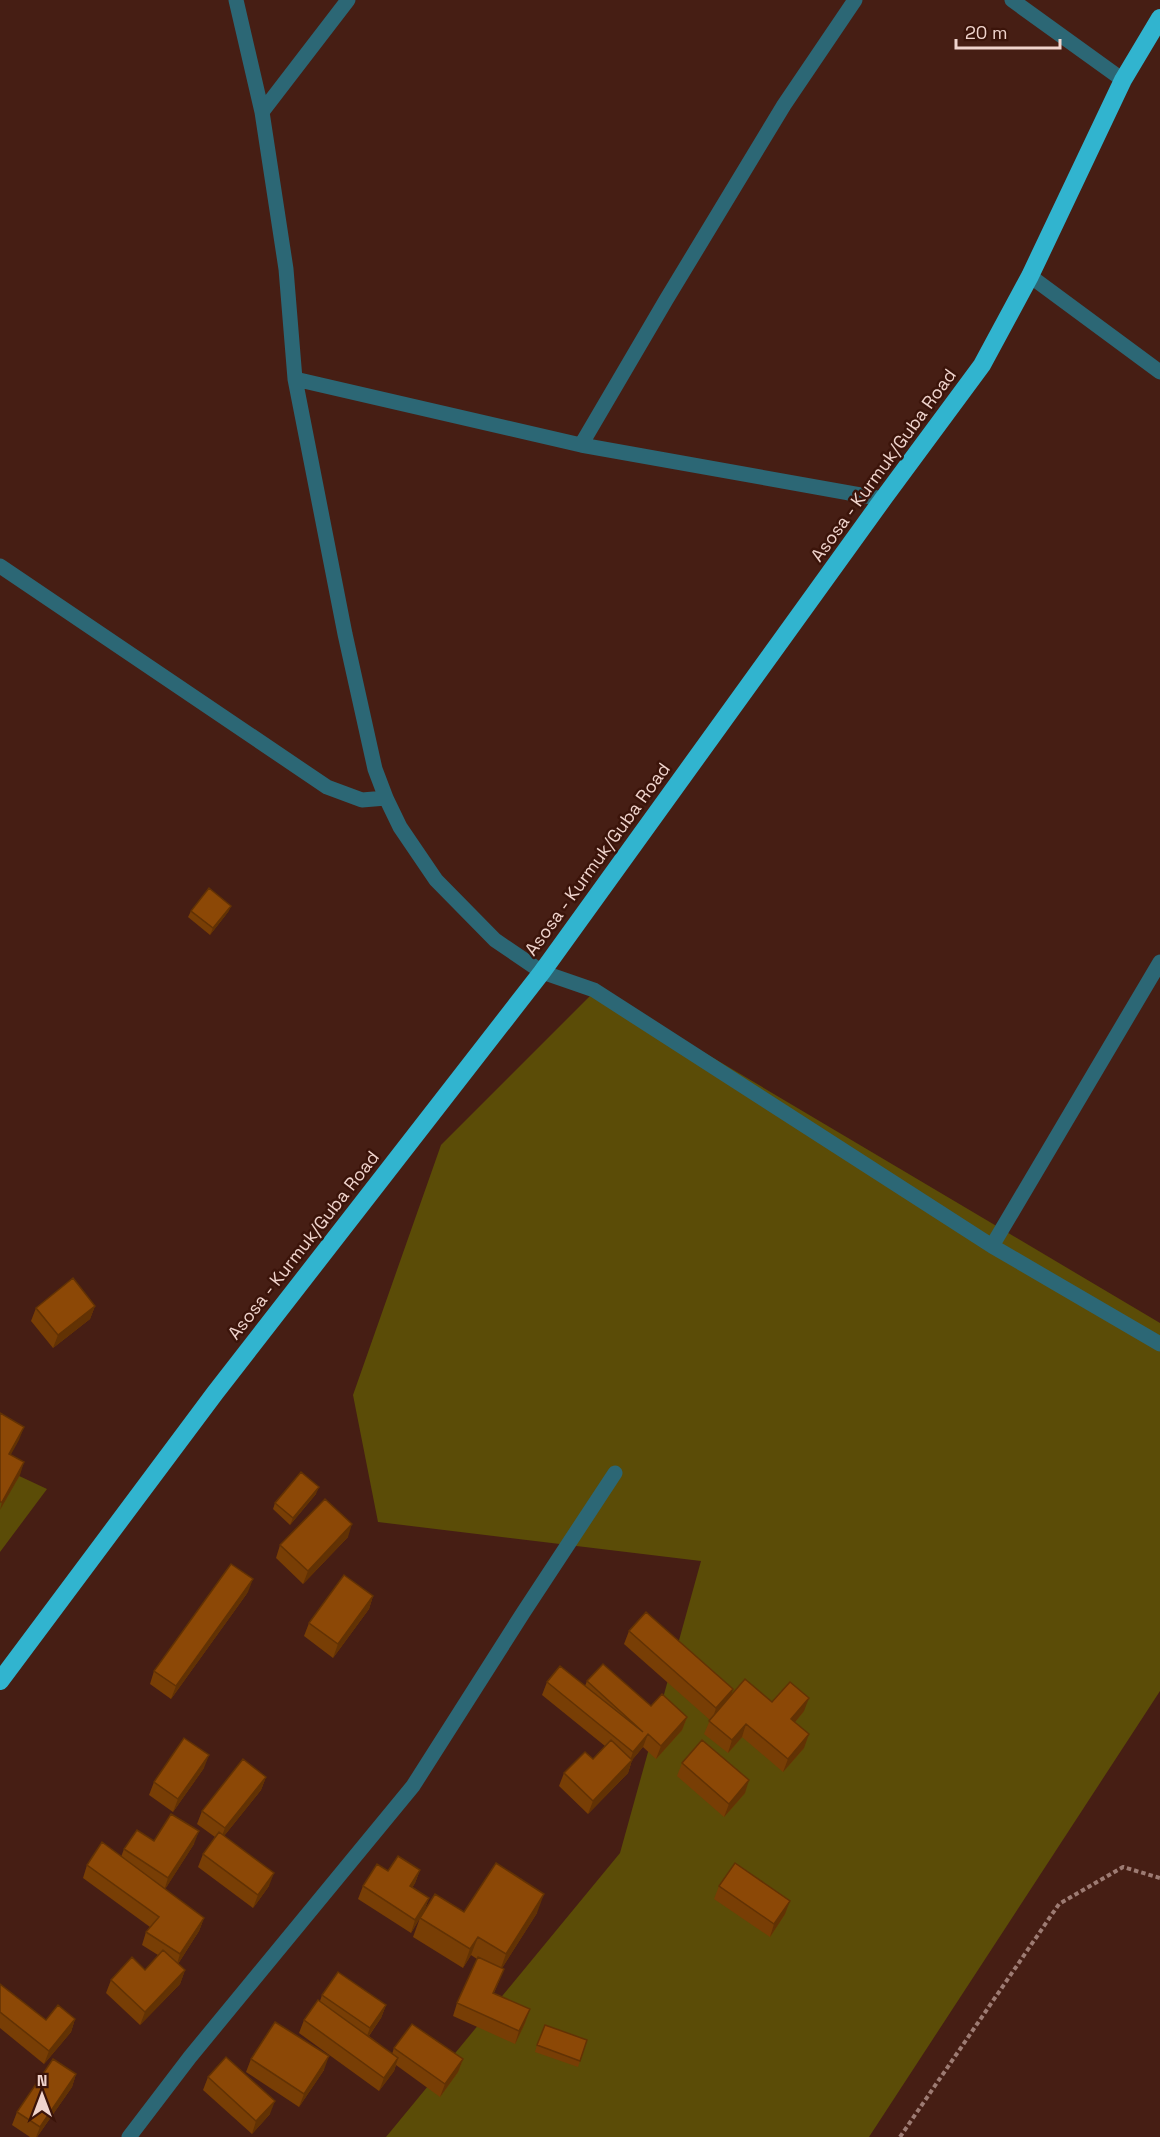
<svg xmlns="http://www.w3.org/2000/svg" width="1160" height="2137" font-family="'Space Grotesk',sans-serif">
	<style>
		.green { fill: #5b4c07 }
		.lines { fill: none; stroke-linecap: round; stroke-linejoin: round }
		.path { stroke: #9d7b73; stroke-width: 4; stroke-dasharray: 4.5 3; stroke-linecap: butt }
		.minor { stroke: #2c6775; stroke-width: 15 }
		.highway { stroke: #31b4cf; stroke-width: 18 }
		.wall { fill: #783e05 }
		.shaded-wall { fill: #623204 }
		.building { fill: #8c4806; stroke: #623204; stroke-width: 1.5 }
		.labels { text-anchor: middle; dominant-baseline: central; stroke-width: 5; stroke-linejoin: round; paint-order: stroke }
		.street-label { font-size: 18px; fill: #f0d4cd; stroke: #3b140a }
	</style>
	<rect width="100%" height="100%" fill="#461e14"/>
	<path class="green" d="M597,989l563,334v368l-291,446h-483l234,-284 81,-292 -323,-39 -25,-127 88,-250z
		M0,1467l47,22 -47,63z"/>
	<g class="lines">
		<path class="path" d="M900,2137l159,-233 64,-37 37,11"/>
		<path class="minor" d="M236,0l26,112 24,157 9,110 50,255 30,135 11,29 14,29 36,53 59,60 47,32 52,18 398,256 168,98
			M1012,0l111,80
			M262,112l86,-112
			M1030,276l130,96
			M295,379l286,66 302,54
			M581,445l85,-145 118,-195 71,-105
			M0,566l327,221 35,13 24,-2
			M992,1246l168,-284
			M129,2137l61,-80 223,-271 110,-173 92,-140"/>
		<path class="highway" d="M0,1681l215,-288 327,-421 341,-473 99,-134 48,-89 93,-196 37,-62"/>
	</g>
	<path class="wall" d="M231,906l-3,6 -18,23 -22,-18 3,-6z
		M95,1306l-5,13 -37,29 -22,-27 5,-13z
		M316,1494l-26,31 -17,-16 2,-6z
		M348,1537l-45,47 -27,-26 4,-13z
		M248,1592l-77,107 -21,-15 4,-13z
		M373,1596l-4,13 -36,49 -29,-22 5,-13z
		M629,1631l102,64 41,7 32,9 -9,11 9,26 -21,24 -41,-35 -14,16 -24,-19 6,-14 -86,-76z
		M587,1681l64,25 36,11 -5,13 -26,29 -13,-12 -11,13 -4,13 -40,41 -29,-28 5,-13 29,-14 12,-13 -63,-51 5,-13 38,4z
		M682,1763l63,30 -21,24 -47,-41z
		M204,1768l-31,44 -24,-17 5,-13z
		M266,1777l-5,13 -37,46 45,50 -16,22 -55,-41 5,-13 12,-17 -18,-13 5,-13z
		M194,1844l-29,45 39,29 -5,13 -21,33 7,6 -5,14 -40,41 -34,-32 5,-13 34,-10 13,-15 -16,-10 4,-13 4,-5 -67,-49 4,-13 34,-8 3,-8z
		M420,1870l-5,13 -3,5 17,10 -5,13 40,1 73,1 -35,55 2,1 -10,24 31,30 -10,21 -62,-28 4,-13 20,-44 -6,-4 -8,13 -50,-31 7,-19 -9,15 -53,-34 5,-13 25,-15z
		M719,1886l66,28 -15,23 -56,-38z
		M0,1984l46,36 29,-1 -4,13 -27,32 -44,-36z
		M322,1995l64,10 -5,13 -12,18 23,18 2,-6 69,11 -5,13 -18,25 -44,-32 -2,6 -15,20 -80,-58 5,-13 16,-19z
		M587,2040l-9,27 -43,-15 2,-7z
		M251,2059l73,11 -25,37 -53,-35z
		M76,2074l-4,13 -35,50h-7l-18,-12 5,-13z
		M208,2077l62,37 -18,20 -49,-44z"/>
	<path class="shaded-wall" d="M231,906l-3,6 -18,23 3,-7z
		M95,1306l-5,13 -37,29 5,-13z
		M24,1427l-5,13 -15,27 5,-13z
		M24,1462l-4,13 -20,35 2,-8z
		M319,1487l-3,7 -26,31 3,-7z
		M352,1524l-4,13 -45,47 5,-13z
		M253,1579l-5,13 -77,107 5,-13z
		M373,1596l-4,13 -36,49 5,-14z
		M733,1689l-4,13 -17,19 4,-13z
		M809,1698l-5,13 -17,21 4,-13z
		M687,1717l-5,13 -26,29 5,-13z
		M746,1724l-4,13 -14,16 4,-13z
		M648,1734l-5,13 -11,13 -4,13 -40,41 5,-13 36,-38 4,-11z
		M809,1734l-5,14 -21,24 5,-13z
		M209,1755l-5,13 -31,44 5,-13z
		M266,1777l-5,13 -41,51 5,-13z
		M749,1780l-4,13 -21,24 5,-13z
		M199,1831l-5,13 -30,47 4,-13z
		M420,1870l-5,13 -10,16 5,-13z
		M274,1873l-5,13 -16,22 5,-13z
		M544,1894l-7,19 -38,60 7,-19z
		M429,1898l-5,13 -13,22 4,-13z
		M790,1901l-5,13 -15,23 4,-13z
		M204,1918l-5,13 -23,36 4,-13z
		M478,1937l-7,18 -8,13 7,-19z
		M185,1970l-5,14 -40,41 5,-13z
		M386,2005l-5,13 -16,23 5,-13z
		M530,2009l-5,14 -10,21 4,-13z
		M75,2019l-4,13 -27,32 5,-13z
		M329,2056l-5,14 -25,37 5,-13z
		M398,2058l-4,13 -15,20 5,-13z
		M463,2059l-5,13 -18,25 5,-13z
		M76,2074l-4,13 -35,50h-1l4,-10z
		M275,2101l-5,13 -18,20 4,-13z"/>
	<path class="building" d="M209,888l22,18 -18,22 -22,-17z
		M73,1278l22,28 -37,29 -22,-27z
		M0,1413l24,14 -15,27 15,8 -22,40h-2z
		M301,1472l18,15 -26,31 -18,-15z
		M325,1499l27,25 -44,47 -28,-26z
		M231,1564l22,15 -77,107 -22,-15z
		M344,1575l29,21 -35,48 -29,-21z
		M646,1612l87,77 -17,19 -87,-77z
		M603,1664l48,42 11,-12 25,23 -26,29 -13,-12 -15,18 -86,-70 13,-16 83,66 -56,-51z
		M745,1679l27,23 18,-20 19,16 -18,21 18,15 -21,25 -42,-35 -14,16 -23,-19z
		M184,1738l25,17 -31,44 -24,-17z
		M611,1740l21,20 -39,41 -29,-28 21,-21 8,7z
		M702,1740l47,40 -20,24 -47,-41z
		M243,1759l23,18 -41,51 -23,-17z
		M171,1814l28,17 -31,47 -44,-29 13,-19 17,11z
		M219,1832l55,41 -16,22 -55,-41z
		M102,1842l102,76 -24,36 -34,-22 13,-15 -72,-52z
		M398,1856l22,14 -10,16 19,12 -14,22 -52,-34 14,-22 11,7z
		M496,1863l48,31 -38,60 -28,-17 -8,12 -50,-31 15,-24 29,18z
		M735,1863l55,38 -16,23 -55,-38z
		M163,1950l22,20 -40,42 -34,-32 21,-23 13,13z
		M478,1957l26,12 -11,24 37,16 -11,22 -62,-28z
		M338,1972l48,33 -16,23 -48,-33z
		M0,1984l46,36 12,-15 17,14 -26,32 -49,-39z
		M318,2000l80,58 -14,20 -80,-58z
		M275,2022l54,34 -25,38 -53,-35z
		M412,2024l51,35 -18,25 -51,-36z
		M545,2025l42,15 -7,21 -43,-16z
		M226,2057l49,44 -19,20 -48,-44z
		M53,2059l23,15 -36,53 -23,-15z"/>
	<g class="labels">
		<g class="street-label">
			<text transform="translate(883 465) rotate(-54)">Asosa - Kurmuk/Guba Road</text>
			<text transform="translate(597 859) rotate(-54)">Asosa - Kurmuk/Guba Road</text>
			<text transform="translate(303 1245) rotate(-52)">Asosa - Kurmuk/Guba Road</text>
		</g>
	</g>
	<g transform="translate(42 2095)" stroke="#3b140a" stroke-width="4.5" paint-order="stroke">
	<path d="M0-4.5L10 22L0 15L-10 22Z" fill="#f0d4cd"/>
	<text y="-9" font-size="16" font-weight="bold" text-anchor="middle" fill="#f0d4cd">N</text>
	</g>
	<path d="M956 39v9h104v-9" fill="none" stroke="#f0d4cd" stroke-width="3"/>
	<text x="965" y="39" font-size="18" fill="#f0d4cd" stroke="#3b140a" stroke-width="4.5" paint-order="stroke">20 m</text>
</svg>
